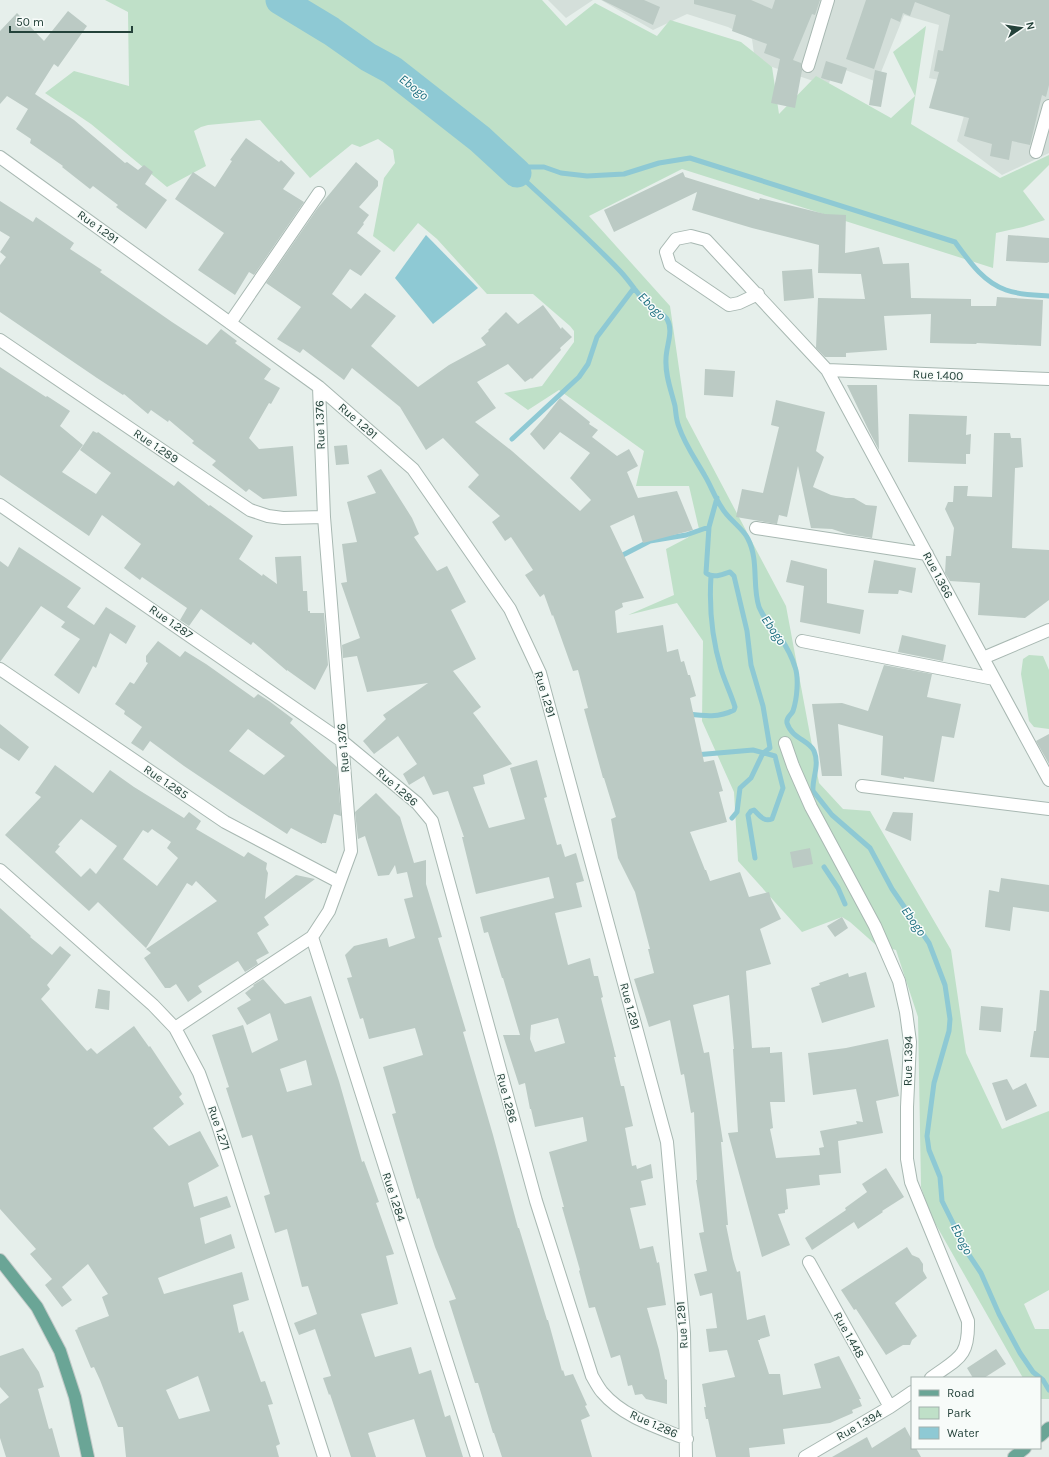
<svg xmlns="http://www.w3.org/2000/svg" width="1049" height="1457" font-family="Karla,sans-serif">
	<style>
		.built { fill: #d4dfda }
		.green { fill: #bfe0c8 }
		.water { fill: #8ec9d4 }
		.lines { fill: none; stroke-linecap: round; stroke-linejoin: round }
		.stream { stroke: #8ec9d4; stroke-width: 5 }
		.river { stroke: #8ec9d4; stroke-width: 29 }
		.building { fill: #bbcac4; fill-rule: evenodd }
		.minor-casing { stroke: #a8b8b2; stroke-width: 14 }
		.major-casing { stroke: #c2cac8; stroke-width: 14 }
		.minor { stroke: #fff; stroke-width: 12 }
		.major { stroke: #6aa596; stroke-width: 12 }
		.labels { text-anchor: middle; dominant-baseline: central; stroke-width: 3; stroke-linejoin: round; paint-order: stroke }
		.street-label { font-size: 12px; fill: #24423a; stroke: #f7fbf9 }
		.water-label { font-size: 13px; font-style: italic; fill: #1c6f80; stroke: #f7fbf9 }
	</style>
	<rect width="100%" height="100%" fill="#e6efeb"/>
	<path class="built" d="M548,0h45l-27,18z
		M601,0h448v153l-47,22 -45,-34 15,-54 -43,-9 10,-53 -35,-10 -27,67 -42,-16 -7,20 -73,-25 -3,-22 -24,-12 -41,-13 -34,16z"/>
	<path class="green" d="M105,0h437l24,26 29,-23 62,33 13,-16 71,22 31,25 7,47 37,-38 75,42 24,-22 -22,-44 33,-26 -15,98 89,54 49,-23v10l-26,26 22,29 -22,7 -27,6 -3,35 -311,-99 -93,47 81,90 16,111 100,189 33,177 24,26 27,2 81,139 15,103 36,76 47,-18v179l-25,14 11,25h14v70h-9v-21h-17l-92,-162 -10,-29 -3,-170 -22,-67 -20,-5 -26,-23 -8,-5 -40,15 -64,-71 -4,-69 -32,-71 1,-80 -26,-38 -49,12 46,-20 -8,-46 21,-11 12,-9 -10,-43h-53l8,-35 -85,-61 -31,20 -24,-17 38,-7 32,-44v-11l-4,-5 -37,-32h-46l-50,-55 -19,-16 -24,29 -21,-16 11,-58 11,-15 -2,-13 -15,-11 -18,8 -8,-3 -42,34 -50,-58 -52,5 -7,2 -7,4 12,35 -39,21 -76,-63 -46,-31 29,-22 55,15 -1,-74z
		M1029,655l14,1 6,14v59l-15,-2 -5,-6 -8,-47 2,-15z"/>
	<path class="water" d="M426,235l52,53 -45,36 -38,-46z"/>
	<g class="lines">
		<path class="stream" d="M1049,296c-14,-1 -30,-1 -43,-6 -23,-8 -37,-29 -51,-48l-265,-84 -31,5 -35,11 -37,2 -26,-3 -17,-6h-15l-12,6c35,33 71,64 104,99 10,11 18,24 28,34 6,5 14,7 18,13 7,12 -1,27 -1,40 -1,16 5,31 9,47 1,7 1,14 4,21 6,18 17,33 26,49 6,10 10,22 17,32 6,11 22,21 26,31 11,21 4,47 11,68 5,12 13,21 21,30 6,9 12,20 15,30 4,11 2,32 -2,44 -2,5 -7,5 -6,12 5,16 22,17 27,28 6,14 -2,27 -1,40l19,24 38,33 22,41 37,54 16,42 5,34 -1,12 -15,52 -7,53 2,14 11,27 2,24 27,54 12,18 18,41 21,39 13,19 10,8 6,10
			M512,439l67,-62 9,-13 9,-27 37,-49
			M717,498l-8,29 -3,46c8,6 16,1 24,-1l4,4 13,55 4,34 12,41 7,42 -7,5 -12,25 -11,10 -3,24 -5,6
			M619,557l31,-16 36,-6 23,-8
			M688,714c16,2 31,4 46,-4l1,-3c-4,-13 -10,-25 -14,-38 -9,-30 -12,-62 -10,-93
			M695,755l58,-5 22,6 8,32 -11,31c-8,3 -12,-3 -18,-9l-3,1 -3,4 7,43
			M824,867l14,21 7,16"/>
		<path class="river" d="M280,0l51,31 37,26 24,13 88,69 37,34"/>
	</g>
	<path class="building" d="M602,0h42l16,7 -7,18z
		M694,0h57l21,9 3,-9h45l-5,15 -3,-1 -19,46 8,3v4l1,3 -7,38 -24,-5 9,-44 -16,-6 3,-9 -35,-13 4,-16 -42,-11z
		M866,0h183v85l-3,12 -4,-2 -12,50 -18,-4 -3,19 -19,-4 2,-12 -28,-8 5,-18 -40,-10 10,-36 -5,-1 4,-21 5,1 7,-36 -35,-13 -5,14 -7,-3 -3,9 -9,-4 -17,51 -28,-10z
		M68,11l19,15 -29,41 -4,-3 -19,30 39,26 51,43 2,-1 11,8 6,-5 9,7 -8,12 22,16 -21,29 -30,-22 2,-2 -25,-19 -3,3 -28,-22 1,-1 -33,-23 1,-4 -15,-10 12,-20 -21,-13 -7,8v-73l17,-18 27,28z
		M826,61l21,7 -5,16 -21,-6z
		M875,70l12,3 -6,34 -12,-2z
		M246,138l33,24 2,-2 14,13 -12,16 21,13 -50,73 -5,-3 -14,23 -37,-25 26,-37 -49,-34 18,-27 22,15 17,-26 -2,-1z
		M356,162l22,19v5l-19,21 10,8 -6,8 1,1 -7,9 24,18 -20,25 -11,-7 -18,25 19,15 14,-16 31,23 -25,30 47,41 31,-22 37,-20 -5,-7 8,-7 -1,-1 18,-18 12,12 25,-19 18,24 1,-2 10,10 -12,11 1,2 -29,29 -1,-1 -6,4 -17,-18 -31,18 19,26 -21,14 37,29 68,60 11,-11 -21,-22 20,-25 -30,-21 -16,18 -14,-16 15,-17 15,-19 30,24 -1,2 9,6 -6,7 25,19 12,-7 9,17 -11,6 11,26 39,-7 16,39 -50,13 -9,-28 -24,11 34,72 -22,5 1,4 -8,4 2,22 46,-8 4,27 11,-3 3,13 3,-1 4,14h2l6,21 -6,2 14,64 10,-2 9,31 -4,1 8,30 -37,10 15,38h1l4,11 30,-9 9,25 20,-5 2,7 10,20 -21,10 11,35 -25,7 6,77 18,-1v6l12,-1 3,50h-15l3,26 -3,1 6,29 44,-3 -1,-7 5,-1 -4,-16 37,-7 -1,-3 7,1 -7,-33 -43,6 -5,-42 38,-5 42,-9 11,57 -23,5 7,32 -45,8 3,32 -22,2 1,10 -34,4 2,20 -3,1v3l-7,1 12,31 -28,12 -34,-124 10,-1 -5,-83h1l-5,-54 -36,10 11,48 5,-1 14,90h-2l7,83h-2l7,34 4,13 3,-1 7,49 18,-5 5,21 -10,3v1h-2l11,34h11l3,21 38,-7 -7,-24 25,-8 22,43h-2l3,7 -10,4 1,3 -23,10 -47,6 2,15 -36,4 1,9h-34l-8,-38h-2l-2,-12h2l-4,-23 33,-7 -8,-27 -18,2 -3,-23 11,-1 -5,-35 -12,3 -6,-22 13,-3 -8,-38 5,-1 -8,-52h1l-3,-68 -3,1 -7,-39 -3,1 -11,-55 -21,7 -15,-48 20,-6 -6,-24h2l-15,-57 -17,-34 -7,-39 5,-2 -12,-39h-1l-19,-69 4,-1 -10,-38 -5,1 -20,-56 -1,1 -8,-22 -4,3 -15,-22 8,-5 -22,-33 -6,4 -13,-19 8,-6 -32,-29 11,-12 -36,-37 -17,12 -26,-43 -48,-39 -8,12 -41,-31 -3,4 -23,-14 24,-32 -35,-24 51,-74z
		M683,172l2,5 74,23 1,-2 65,16 21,1 -1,38 34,-6 4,17 26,-1 2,35 60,1v7h25l1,-9 46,3 -2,46 -64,-3 -1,1 -46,-1 1,-29 -47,2 3,34 -41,3v4h-21l-9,-9 2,-50 47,1 -4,-25 -43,-1 1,-28 -67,-17 -60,-18 5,-18 -83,40 -10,-22z
		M0,201l33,21 3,-5 38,26 -4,6 32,21 -2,2 72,50 35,23 14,-16 16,12 -2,2 36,26 -7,10 16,9 -9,16 -2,-1 -20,35 10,11 34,-3 4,50 -34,3 -14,-10 -3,3 -34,-27 4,-4 -24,-18 2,-2 -25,-21 -1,2 -17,-12 -3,4 -24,-20 -1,1 -26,-17 -97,-66v-47l6,-8 -6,-5 10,-15 -10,-6z
		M1008,235l41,3v24l-2,1 -41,-2z
		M812,269l2,29 -30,3 -2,-30z
		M0,367l46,30 1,-1 23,15 -10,15 23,19 -21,27 34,22 15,-21 -31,-23 13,-19 4,2 1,-1 76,54 4,-5 31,25 1,-1 43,31 -14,23 23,17 1,-2 14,10 -2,-27 26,-1 2,35h4l1,20h2v2h14l4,52 -13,25 -28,-20v1l-34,-29 -2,3 -50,-36 -12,17 -9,-6 7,-12 -45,-31 -2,3 -16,-12 17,-24 -39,-29 -13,21 -89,-61z
		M705,369l30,2 -2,26 -29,-2z
		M847,385h30l2,65 -10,-19z
		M776,400l49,12 -9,39 8,6 -11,30 18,8 15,3h8l12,7 11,1 -5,32 -25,-4 -15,-5 -21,-1 -13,-62 -11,51 -8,-2 -2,9 -41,-7 6,-28 21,4 16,-66 -8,-2z
		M909,414l58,2 -1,19 5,-1 -1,20h-4v10l-58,-2z
		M994,433h16l1,5h10l2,29 -8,1 -3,80 37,2v50l-24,18 -47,-3 2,-32 -30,-2 -5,-8 1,-17h5l3,-28 -9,-19 3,-7h5l1,-16h14l-1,10 25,1z
		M347,445l2,19 -13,1 -2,-19z
		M381,469l31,49 7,16 -5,3 23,34 10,-5 19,36 -15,8 25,49 -23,12 28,36 -8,6 39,51 -29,11 2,9 -12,3 16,41 36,-9 -15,-51 27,-8 10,37 -3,1 13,47 4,-1 4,13 11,-4 8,28 -8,2 6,24 -27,6 13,52 22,-7 4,18h4l5,21 -2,1 15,59h-2l7,29h3l9,40 -8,2 7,38 4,-1 1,4 14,-5 2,14 -12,3 5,24 -16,3 10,41 13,-3 4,17 2,-1 7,43 -19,3 12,42 6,29 2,1v24l-21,-5 -4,-5 -7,1 -3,-10 -4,1 -8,-31 -9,3 -16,-51 -6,1 -10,-37 1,-1 -18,-63h2l-15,-55 38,-11 -4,-24 -48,10 -4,-18h-1l-5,-26 -6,2 -16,-50h17l-17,-57h-1l-14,-46 -4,1 -4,-16 74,-19 -5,-21 -73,17 -14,-57h2l-16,-46 -15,4 -9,-19 -15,9 -6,-11 14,-10 -19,-28 -24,18 -11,-13 23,-22 -3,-4 45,-32 -61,9 -10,-36 -14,2 -1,-13 18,-7 -19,-55 6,-1 -5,-38 15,-2 -10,-40 29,-9 -9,-17zM558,1018l7,25 -30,9 -5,-13 1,-14z
		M19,547l62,41 -14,19 27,18 12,-18 30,19 -10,18 -16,-11 -14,35 -3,-2 -14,28 -25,-19 26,-36 -19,-12 4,-5 -24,-16 -41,56v-101l8,6z
		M791,560l36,9v34l37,7 -4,24 -60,-12 4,-36 -18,-4z
		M874,560l42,8 -4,25 -13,-3 -1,4 -30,-1z
		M902,635l44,10 -3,16 -45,-9z
		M158,641l22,16 5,-6 21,13 48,34 4,-4 11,7 24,18 -3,4 47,44 4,49 -7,-2 -8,29h-4v1l-31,-16 -4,6 -45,-29 -58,-39 -34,-25 -7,10 -12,-8 11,-16 -18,-13 1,-3 -10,-7 15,-22 4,2 14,-21 -2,-1v-6zM248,729l37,27 -21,19 -35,-24z
		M884,665l48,9 -5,23 34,7 -7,34 -12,-2 -8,46 -30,-5v2l-23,-4 2,-39 -45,-12 4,52h-20l-10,-72 30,-1 26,8z
		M0,724l29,23 -10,14 -19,-13z
		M1049,734v30l-13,-23z
		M55,765l38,28 17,-23 24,17 50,31 5,-6 12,9 -5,8 48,28 4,-5 19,11 -1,6 2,4 -3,26 31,-24 19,4 -51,38 5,8 -12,8 12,20 -13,7 2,4 -13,8 -7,-11 -40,25 4,6 -14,10 -12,-18 -6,4h-5l-21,-30 7,-5 -5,-4 71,-48 -21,-20 -4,5 -5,-3 -41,65 -48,-46 -9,9 -84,-76 36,-38 -6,-4zM81,819l36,27 -21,28 -6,-6 -9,9 -26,-25 5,-6 -2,-1zM152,829l19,13 -4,6 11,10 -21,28 -34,-27 20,-29 5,3z
		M376,793l24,24 14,46 12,-3v24l16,53 -4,1 28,93 -3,1 30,103 25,93h1l28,92h1l14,51 1,-1 2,6 8,-2 14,31 -2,1 5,10 -9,4 11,37h-90l-8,-24h-1l-15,-50h-3l-26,-82 7,-2 -21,-52 -16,-49 -2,1 -25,-85 4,-1 -13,-46 40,-12 -8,-27 -46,11 -6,-21 -3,1 -13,-41 5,-1 -7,-22 9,-9 33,-8 2,9 26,-9 -11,-39 9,-2 -6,-25 -10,2 -2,-9 -6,10 -11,1 -13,-40 -7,3 -3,-27z
		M893,812l20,1 -2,28 -26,-11z
		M810,848l3,16 -20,4 -3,-16z
		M1001,878l48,7v27l-36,-5 -3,24 -25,-4 4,-37 10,2z
		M0,908l31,28 -1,1 22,18 8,-9 11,9 -24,30 3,4 -9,10 46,52 4,-3 6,6 37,-28 15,21 1,-1 32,48 -3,3 5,7 -31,24 16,18 31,-15 19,35 -31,17 6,24 33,-11 4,11 -31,11 5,26 26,-10 4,14 -77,30 6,16 78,-22 7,28 -16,5 6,28 4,-2 18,51 4,-1 8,23 -5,1 12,39 -4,2 3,11h-153l-3,-30h-5l-18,-47 -6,-13 -3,1 -16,-38 3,-1 -1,-1 32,-12 -7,-19 6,-3 -20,-30 -26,23 10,13 -10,7 -17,-22 7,-6 -22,-25 6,-5 -36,-40zM198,1376l12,35 -31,8 -13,-29z
		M842,917l6,11 -13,9 -8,-11z
		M866,972l9,35 -53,16 -11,-35 9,-3 -1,-2 29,-10 1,4z
		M263,979l22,25 26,-8 28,85 23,81 2,-1 15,41 -3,1 18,51 -8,2 12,48 -37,10 14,43 36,-10 8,27 12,-4 14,47 5,-2 13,42h-37l-12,-38 -46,14 8,24h-25l-21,-63 -1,1 -6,-17 8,-2 -16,-47 -16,6 -5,-12 23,-9 -9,-28 -6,1 -15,-58 -12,4 -11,-37 6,-2 -18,-59 -10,3 -16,-50 3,-1 -17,-52 31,-10 9,28 26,-13 -8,-27 -23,12 -10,-17 14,-8 -6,-7 9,-7 -1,-1zM306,1060l6,25 -25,7 -7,-23z
		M98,989l12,2 -1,19 -14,-2z
		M1040,990l9,1v67l-19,-1 4,-26h2z
		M981,1006l22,2 -2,24 -22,-2z
		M1007,1079l6,11 13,-7 11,23 -31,15 -14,-38z
		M886,1168l18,29 -22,14 1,1 -25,17 -4,-7 -42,28 -7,-12 41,-28 -1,-2 22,-16 -5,-8z
		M907,1247l5,8 7,3 4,6v7l4,7 -32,25 22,33 -5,4 -2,5h-7l-17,10 -30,-46 -2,1 -13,-20z
		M23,1348l16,24 5,15 -6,2 11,40 3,-1 8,29h-54l-6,-19v-34l9,-7 -9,-10v-31z
		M996,1349l10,15 -22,14h-11l-6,-10z
		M905,1427l7,13v8h4l5,9h-89l35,-20 5,11z"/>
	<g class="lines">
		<defs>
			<path id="minor" d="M808,66l20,-66
				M1036,152l13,-46
				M0,157l319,230 94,82 97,140 30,64 127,469 17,191 2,124
				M758,294l-19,9 -10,2 -59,-40 -4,-13 10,-13 15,-3 15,4 121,130 222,410
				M230,323l89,-130
				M0,340l250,170 18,6 15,2 41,-1
				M827,370l222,9
				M0,505l342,236 75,62 15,18 104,380 56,175c3,5 6,11 10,16 21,25 55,35 85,47
				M756,528l171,26
				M802,641l192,38
				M983,658l66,-28
				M0,669l225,153 114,60
				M785,743l8,23 18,41 64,119 24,55 7,31 4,30 -3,65v52l4,23 57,139c1,37 -10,37 -37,57
				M862,786l187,23
				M0,870l153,135 22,23 24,45 19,52 106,332
				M312,937l165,520
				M175,1028l137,-91 17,-26 22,-60 -27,-334 -5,-130
				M809,1262l81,145
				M805,1457l85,-50 22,-15"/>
			<path id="major" d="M0,1260l37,47 23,44 15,46 13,60
				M1040,1436l9,-8
				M1014,1457l11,-9"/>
		</defs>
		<use href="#minor" class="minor-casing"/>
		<use href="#major" class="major-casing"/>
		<use href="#minor" class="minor"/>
		<use href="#major" class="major"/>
	</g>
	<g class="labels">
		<g class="street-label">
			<text transform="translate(98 227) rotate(36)">Rue 1.291</text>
			<text transform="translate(938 375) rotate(2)">Rue 1.400</text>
			<text transform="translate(358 421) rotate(41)">Rue 1.291</text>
			<text transform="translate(320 425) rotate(-92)">Rue 1.376</text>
			<text transform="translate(156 446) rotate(34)">Rue 1.289</text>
			<text transform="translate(938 575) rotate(62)">Rue 1.366</text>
			<text transform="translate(171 622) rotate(35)">Rue 1.287</text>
			<text transform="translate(545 694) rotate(73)">Rue 1.291</text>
			<text transform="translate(343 748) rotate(-95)">Rue 1.376</text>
			<text transform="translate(166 782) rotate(34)">Rue 1.285</text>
			<text transform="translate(397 787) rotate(41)">Rue 1.286</text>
			<text transform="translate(630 1006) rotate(75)">Rue 1.291</text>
			<text transform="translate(908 1061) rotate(-89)">Rue 1.394</text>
			<text transform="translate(507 1098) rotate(75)">Rue 1.286</text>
			<text transform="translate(219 1128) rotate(71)">Rue 1.271</text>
			<text transform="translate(394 1197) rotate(72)">Rue 1.284</text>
			<text transform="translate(682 1325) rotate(-94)">Rue 1.291</text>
			<text transform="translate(849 1335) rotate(61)">Rue 1.448</text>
			<text transform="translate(654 1424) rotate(24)">Rue 1.286</text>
			<text transform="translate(859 1425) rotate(-30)">Rue 1.394</text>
		</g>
		<g class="water-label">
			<text transform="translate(414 87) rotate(38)">Ebogo</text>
			<text transform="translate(652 306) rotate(45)">Ebogo</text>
			<text transform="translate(774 630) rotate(56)">Ebogo</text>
			<text transform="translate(914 921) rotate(55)">Ebogo</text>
			<text transform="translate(962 1239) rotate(63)">Ebogo</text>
		</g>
	</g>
	<rect x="911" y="1377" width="130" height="72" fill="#f7fbf9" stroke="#a3b1ad"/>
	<rect x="919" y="1390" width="20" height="6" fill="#6aa596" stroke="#a3b1ad"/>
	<text x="947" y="1397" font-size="12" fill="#24423a">Road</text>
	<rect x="919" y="1407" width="20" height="12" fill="#bfe0c8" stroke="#a3b1ad"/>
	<text x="947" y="1417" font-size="12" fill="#24423a">Park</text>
	<rect x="919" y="1427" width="20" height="12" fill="#8ec9d4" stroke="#a3b1ad"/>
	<text x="947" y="1437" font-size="12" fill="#24423a">Water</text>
	<g transform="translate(1021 28) rotate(77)" stroke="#f7fbf9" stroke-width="3" paint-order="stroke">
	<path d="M0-3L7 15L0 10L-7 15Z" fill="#24423a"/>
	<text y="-6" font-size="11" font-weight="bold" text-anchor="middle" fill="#24423a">N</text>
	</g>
	<path d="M10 26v6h122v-6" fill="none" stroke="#24423a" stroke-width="2"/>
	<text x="16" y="26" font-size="12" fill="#24423a" stroke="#f7fbf9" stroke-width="3" paint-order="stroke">50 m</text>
</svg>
